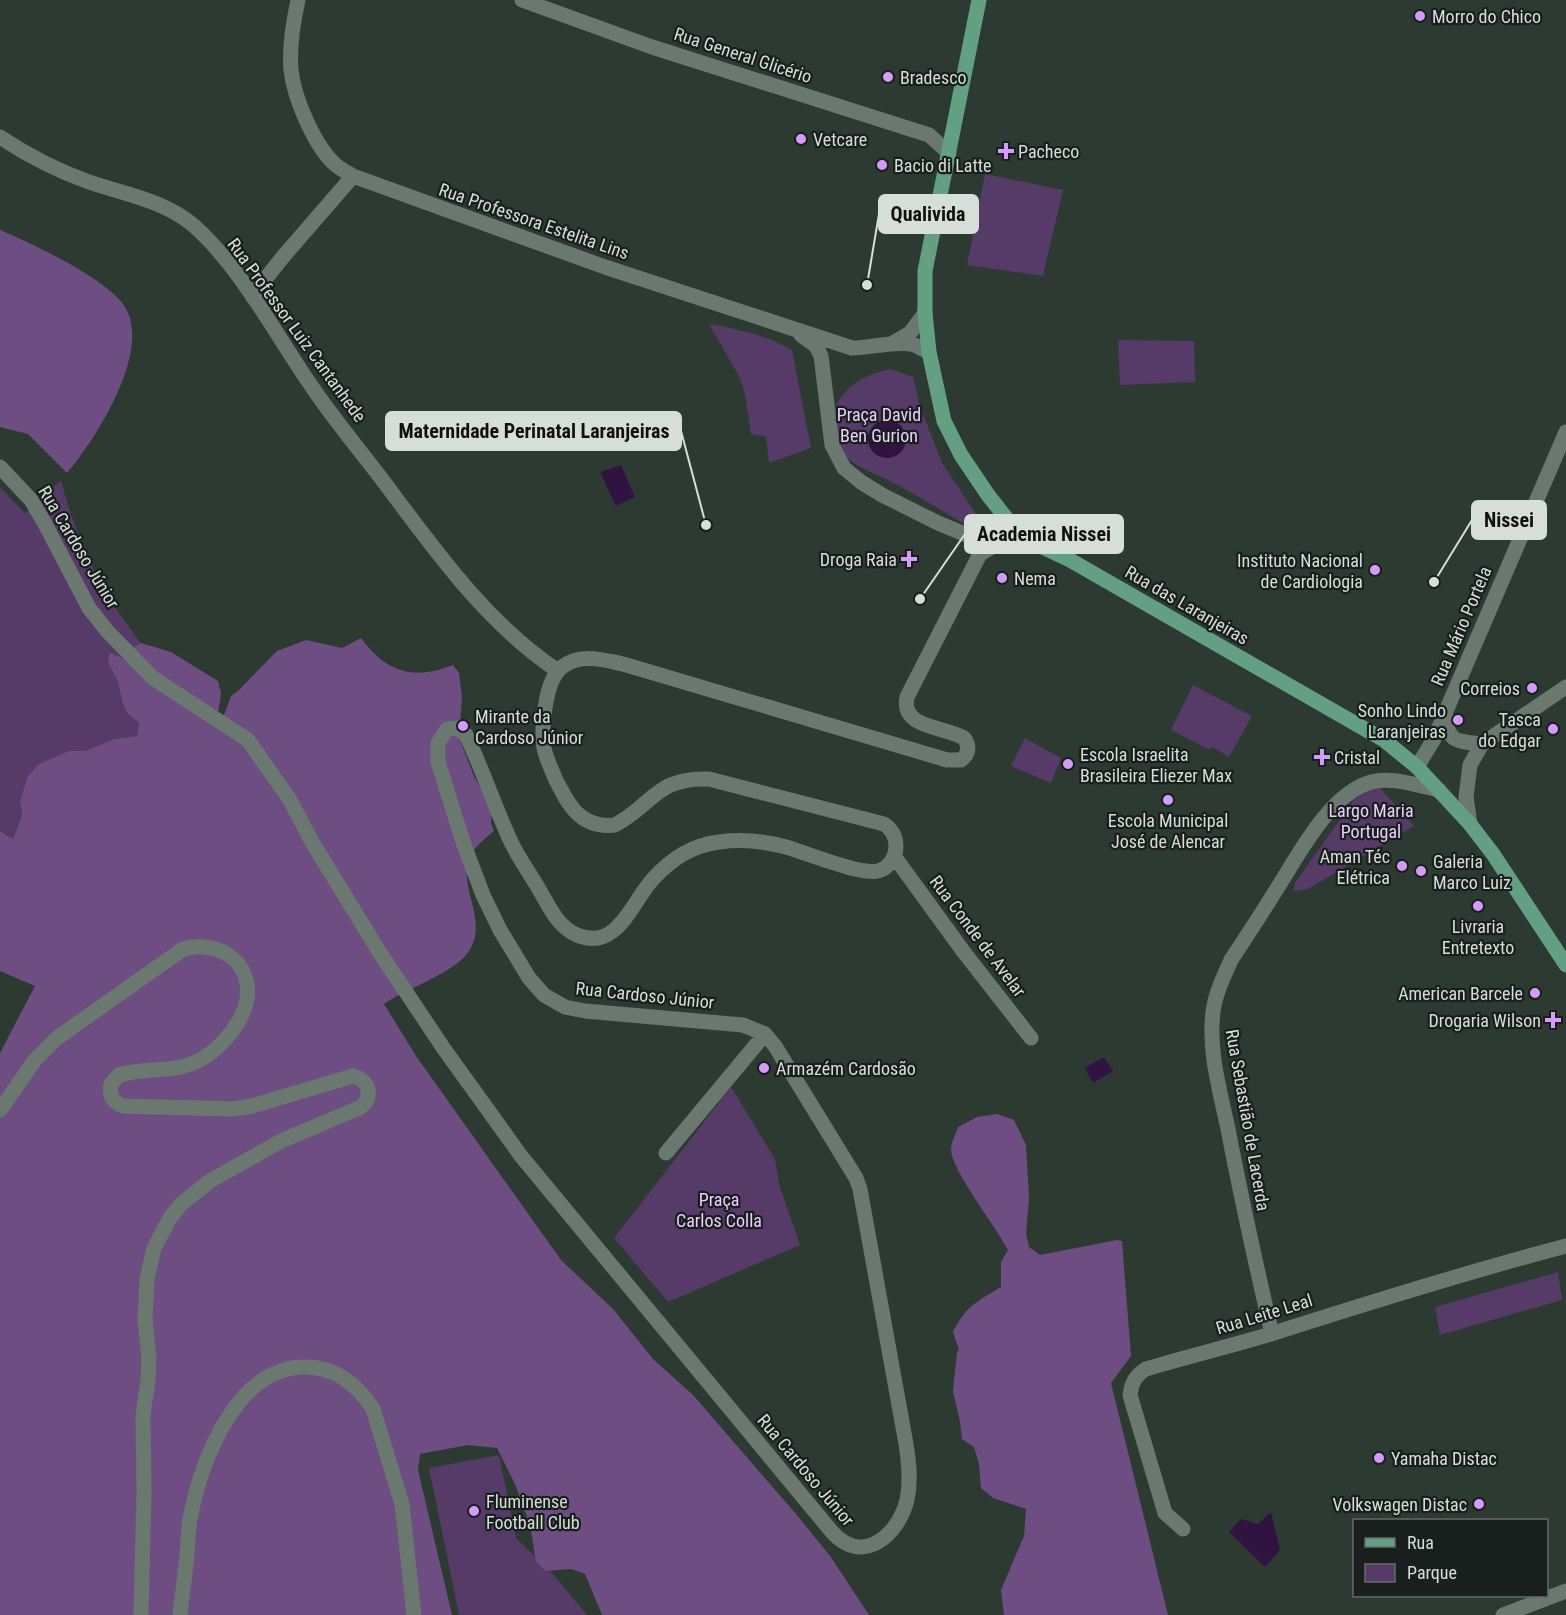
<svg xmlns="http://www.w3.org/2000/svg" width="1566" height="1615" font-family="'Roboto Condensed',sans-serif">
	<style>
		.green { fill: #563a67 }
		.forest { fill: #6e4e82 }
		.water { fill: #311342 }
		.lines { fill: none; stroke-linecap: round; stroke-linejoin: round }
		.minor { stroke: #6a7870; stroke-width: 15 }
		.major { stroke: #63a083; stroke-width: 15 }
		.poi-dot { fill: #d59bfa; stroke: #191f1c; stroke-width: 2 }
		.labels { text-anchor: middle; dominant-baseline: central; stroke-width: 4.5; stroke-linejoin: round; paint-order: stroke }
		.poi-label { font-size: 18px; fill: #d6deda; stroke: #191f1c; text-anchor: start }
		.street-label { font-size: 18px; fill: #d6deda; stroke: #191f1c }
		.park-label { font-size: 18px; fill: #eacefe; stroke: #191f1c }
		.leader { fill: none; stroke: #d6deda; stroke-width: 2 }
		.callout-dot { fill: #d6deda; stroke: #191f1c; stroke-width: 2 }
		.callout { fill: #d6deda; stroke: #d6deda; stroke-width: 2 }
		.callout-label { font-size: 20px; text-anchor: middle; font-weight: bold; fill: #111 }
	</style>
	<rect width="100%" height="100%" fill="#2c3a32"/>
	<path class="green" d="M985,174l78,16 -20,86 -76,-11z
		M709,324c29,5 57,11 83,26l19,98 -42,15 -3,-26 -15,-3 -6,-39 -5,-17z
		M1118,340l76,1 1,41 -75,3z
		M891,369l22,8 7,29 22,57 43,64 -5,6c-30,-17 -58,-35 -88,-51 -17,-9 -35,-13 -48,-28 -10,-11 -13,-34 -8,-48 9,-21 33,-33 55,-37z
		M61,480c15,61 41,114 80,163l-6,3 -7,14 -19,-8 -1,10 10,20 5,23 5,9 11,9 -2,13 -23,3 -29,12h-16l-49,50 2,14 -9,25 -5,-5 -8,-4v-344l25,26z
		M1193,685l59,31 -23,41 -17,-10 -2,3 -39,-20z
		M1025,738l36,20 -10,25 -40,-17z
		M1378,786l36,40 -106,63 -15,2 2,-8 58,-82 11,-10z
		M731,1087l44,72 4,25 21,61 -132,57 -54,-64z
		M1558,1272l4,28 -122,35 -5,-28z
		M499,1455l17,83 38,37 33,40h-128l-30,-147z"/>
	<path class="forest" d="M0,230c31,13 108,49 125,77 27,44 -29,132 -58,166l-39,-39 -28,-7z
		M361,638c25,34 52,43 92,27l6,8 3,24 -3,41 15,38 18,32 -1,15 3,8c-7,6 -15,12 -20,19 -23,30 17,68 -5,101 -14,22 -62,37 -85,53l32,52 145,204 52,49 40,50 40,36 103,119 34,42 39,59h-267l-17,-41 -14,-5 -26,2 -9,-10 -6,-36 -15,-41 -18,-36 -29,-3 -48,9 -2,16 34,145h-452v-562l35,-67 -35,-15v-140l13,8 9,-24 -2,-14 8,-25 11,-12 30,-13h16l29,-12 23,-3 2,-13 -11,-9 -5,-9 -5,-23 -10,-20 1,-10 18,8 8,-14 6,-3 30,9 47,29 3,13 -3,19 6,2 7,-19 7,-5 39,-40 29,-11 36,8z
		M997,1114l17,6 12,25 3,53 -3,36 3,13 11,8 77,-15 5,1 9,115 -20,27 57,232h-164l-3,-25 23,-54 2,-27 -33,-11 -12,-10 -2,-24 -5,-17 -12,-8 -2,-17 -7,-31 4,-39 2,-2 -6,-18c13,-26 23,-30 48,-45v-25l7,-12c-12,-24 -57,-80 -57,-101 0,-6 5,-16 7,-22l19,-10z"/>
	<path class="water" d="M868 439a19 19 0 1 1 38 0a19 19 0 1 1-38 0Z
		M621,465l14,32 -19,9 -16,-34z
		M1104,1057l9,14 -20,12 -8,-15z
		M1271,1512l9,38 -15,17 -36,-35 12,-13 17,5z"/>
	<g class="lines">
		<path class="minor" d="M298,0c-5,23 -9,47 -7,70 3,28 24,78 46,96 5,4 11,7 16,10l252,91 247,81c19,0 41,-7 59,-4 6,1 12,6 18,8
			M522,0l130,47 277,88 20,18
			M0,137c27,18 58,34 89,45 35,12 74,18 104,43 45,39 81,106 115,156 23,35 51,68 76,101 51,68 102,141 174,189
			M252,296l30,-38 71,-82
			M801,335l15,11 5,10 11,89 12,23 17,14 21,13 56,28 36,15 22,-3 5,-6 3,-12
			M893,343l17,-10 15,-20
			M0,467l31,33 14,24 44,84 19,24 45,46 95,62 42,60 22,42 68,111 62,93 79,110 311,376c30,34 66,4 75,-32 4,-19 2,-37 -1,-56l-46,-255 -4,-11 -81,-132 -10,-12 -22,-9 -158,-14 -20,-4 -21,-12 -15,-17 -29,-48 -17,-35 -19,-50 -26,-83v-19l9,-14 11,-1 8,7c17,35 29,73 46,109 8,16 19,31 28,47 10,17 18,36 37,44 40,17 54,-32 76,-56 17,-19 40,-34 66,-37 22,-3 45,-1 67,5 21,6 74,28 92,24 11,-3 18,-14 18,-24 0,-10 -4,-18 -12,-23l-175,-45c-53,-2 -55,25 -94,46 -35,4 -47,-21 -60,-47 -4,-10 -9,-20 -11,-30 -3,-19 1,-62 14,-77 3,-4 10,-8 15,-10 16,-6 34,0 50,3l324,96h14c8,-6 9,-14 3,-22 -19,-12 -64,-9 -57,-41l73,-143 22,-13 19,-4
			M1446,714c0,29 12,27 36,30
			M1417,767l17,-28 132,-307
			M1470,824l-4,-27 4,-32 12,-21 84,-57
			M894,856l69,95 68,87
			M0,1110l35,-50 22,-22 126,-89c34,-9 69,11 64,50 -3,20 -20,41 -35,53 -32,25 -60,13 -93,23l-8,9c-2,11 1,18 12,22l110,3 19,-3 101,-30c17,4 21,23 6,32l-78,33 -71,40 -29,23 -11,14 -16,30 -7,31 -2,41 4,38 -1,22 -5,35 1,78 -3,122
			M666,1153l99,-119
			M1272,1334c-16,-69 -31,-137 -44,-205 -8,-38 -20,-79 -15,-117 2,-18 11,-36 18,-52 16,-24 32,-49 47,-73 22,-35 52,-93 93,-105 21,-6 47,4 68,8
			M1183,1529l-18,-16 -35,-118c2,-13 5,-19 16,-26 43,-13 86,-23 128,-36 97,-31 193,-61 292,-87
			M180,1615c2,-20 5,-40 7,-59 1,-13 1,-25 3,-37 11,-58 46,-153 116,-152 29,0 52,18 67,42l29,95 12,111
			M1503,1615l63,-24"/>
		<path class="major" d="M979,0l-54,271v42l4,39 15,69 17,34 27,40 33,42 49,23 314,180 33,27 53,57 23,30 73,111"/>
	</g>
	<g class="poi-dot">
		<circle cx="1420" cy="16" r="6"/>
		<circle cx="888" cy="77" r="6"/>
		<circle cx="801" cy="139" r="6"/>
		<path d="M1003 142h6v6h6v6h-6v6h-6v-6h-6v-6h6z"/>
		<circle cx="882" cy="165" r="6"/>
		<path d="M906 550h6v6h6v6h-6v6h-6v-6h-6v-6h6z"/>
		<circle cx="1375" cy="570" r="6"/>
		<circle cx="1002" cy="578" r="6"/>
		<circle cx="1532" cy="688" r="6"/>
		<circle cx="1458" cy="720" r="6"/>
		<circle cx="463" cy="726" r="6"/>
		<circle cx="1553" cy="729" r="6"/>
		<path d="M1319 748h6v6h6v6h-6v6h-6v-6h-6v-6h6z"/>
		<circle cx="1068" cy="764" r="6"/>
		<circle cx="1168" cy="800" r="6"/>
		<circle cx="1402" cy="866" r="6"/>
		<circle cx="1421" cy="871" r="6"/>
		<circle cx="1478" cy="906" r="6"/>
		<circle cx="1535" cy="993" r="6"/>
		<path d="M1550 1011h6v6h6v6h-6v6h-6v-6h-6v-6h6z"/>
		<circle cx="764" cy="1068" r="6"/>
		<circle cx="1379" cy="1458" r="6"/>
		<circle cx="1479" cy="1504" r="6"/>
		<circle cx="474" cy="1511" r="6"/>
	</g>
	<g class="labels">
		<g class="poi-label">
			<text x="1432" y="16">Morro do Chico</text>
			<text x="900" y="77">Bradesco</text>
			<text x="813" y="139">Vetcare</text>
			<text x="1018" y="151">Pacheco</text>
			<text x="894" y="165">Bacio di Latte</text>
			<text x="897" y="559" text-anchor="end">Droga Raia</text>
			<text x="1363" y="560" text-anchor="end">Instituto Nacional<tspan x="1363" dy="21">de Cardiologia</tspan></text>
			<text x="1014" y="578">Nema</text>
			<text x="1520" y="688" text-anchor="end">Correios</text>
			<text x="1446" y="710" text-anchor="end">Sonho Lindo<tspan x="1446" dy="21">Laranjeiras</tspan></text>
			<text x="475" y="716">Mirante da<tspan x="475" dy="21">Cardoso Júnior</tspan></text>
			<text x="1541" y="719" text-anchor="end">Tasca<tspan x="1541" dy="21">do Edgar</tspan></text>
			<text x="1080" y="754">Escola Israelita<tspan x="1080" dy="21">Brasileira Eliezer Max</tspan></text>
			<text x="1334" y="757">Cristal</text>
			<text x="1168" y="820" text-anchor="middle">Escola Municipal<tspan x="1168" dy="21">José de Alencar</tspan></text>
			<text x="1390" y="856" text-anchor="end">Aman Téc<tspan x="1390" dy="21">Elétrica</tspan></text>
			<text x="1433" y="861">Galeria<tspan x="1433" dy="21">Marco Luiz</tspan></text>
			<text x="1478" y="926" text-anchor="middle">Livraria<tspan x="1478" dy="21">Entretexto</tspan></text>
			<text x="1523" y="993" text-anchor="end">American Barcele</text>
			<text x="1541" y="1020" text-anchor="end">Drogaria Wilson</text>
			<text x="776" y="1068">Armazém Cardosão</text>
			<text x="1391" y="1458">Yamaha Distac</text>
			<text x="486" y="1501">Fluminense<tspan x="486" dy="21">Football Club</tspan></text>
			<text x="1467" y="1504" text-anchor="end">Volkswagen Distac</text>
		</g>
		<g class="street-label">
			<text transform="translate(743 55) rotate(18)">Rua General Glicério</text>
			<text transform="translate(534 221) rotate(19)">Rua Professora Estelita Lins</text>
			<text transform="translate(297 330) rotate(54)">Rua Professor Luiz Cantanhede</text>
			<text transform="translate(79 547) rotate(59)">Rua Cardoso Júnior</text>
			<text transform="translate(1187 605) rotate(30)">Rua das Laranjeiras</text>
			<text transform="translate(1461 626) rotate(-67)">Rua Mário Portela</text>
			<text transform="translate(978 936) rotate(53)">Rua Conde de Avelar</text>
			<text transform="translate(645 995) rotate(6)">Rua Cardoso Júnior</text>
			<text transform="translate(1248 1120) rotate(80)">Rua Sebastião de Lacerda</text>
			<text transform="translate(1264 1314) rotate(-17)">Rua Leite Leal</text>
			<text transform="translate(806 1470) rotate(50)">Rua Cardoso Júnior</text>
		</g>
		<g class="park-label">
			<text x="879" y="414">Praça David<tspan x="879" dy="21">Ben Gurion</tspan></text>
			<text x="1371" y="810">Largo Maria<tspan x="1371" dy="21">Portugal</tspan></text>
			<text x="719" y="1199">Praça<tspan x="719" dy="21">Carlos Colla</tspan></text>
		</g>
	</g>
	<path class="leader" d="M867 285L879 214M706 525L681 431M1434 582L1472 520M920 599L965 534"/>
	<g class="callout-dot">
		<circle cx="867" cy="285" r="6"/>
		<circle cx="706" cy="525" r="6"/>
		<circle cx="1434" cy="582" r="6"/>
		<circle cx="920" cy="599" r="6"/>
	</g>
	<g class="callout">
		<rect x="879" y="195" width="99" height="38" rx="6"/>
		<rect x="386" y="412" width="295" height="38" rx="6"/>
		<rect x="1472" y="501" width="74" height="38" rx="6"/>
		<rect x="965" y="515" width="158" height="38" rx="6"/>
	</g>
	<g class="callout-label">
		<text x="928" y="221">Qualivida</text>
		<text x="534" y="438">Maternidade Perinatal Laranjeiras</text>
		<text x="1509" y="527">Nissei</text>
		<text x="1044" y="541">Academia Nissei</text>
	</g>
	<rect x="1353" y="1519" width="195" height="78" fill="#191f1c" stroke="#656b68" stroke-width="1.5"/>
	<rect x="1365" y="1538" width="30" height="9" fill="#63a083" stroke="#656b68" stroke-width="1.5"/>
	<text x="1407" y="1549" font-size="18" fill="#d6deda">Rua</text>
	<rect x="1365" y="1564" width="30" height="18" fill="#563a67" stroke="#656b68" stroke-width="1.5"/>
	<text x="1407" y="1579" font-size="18" fill="#d6deda">Parque</text>
</svg>
